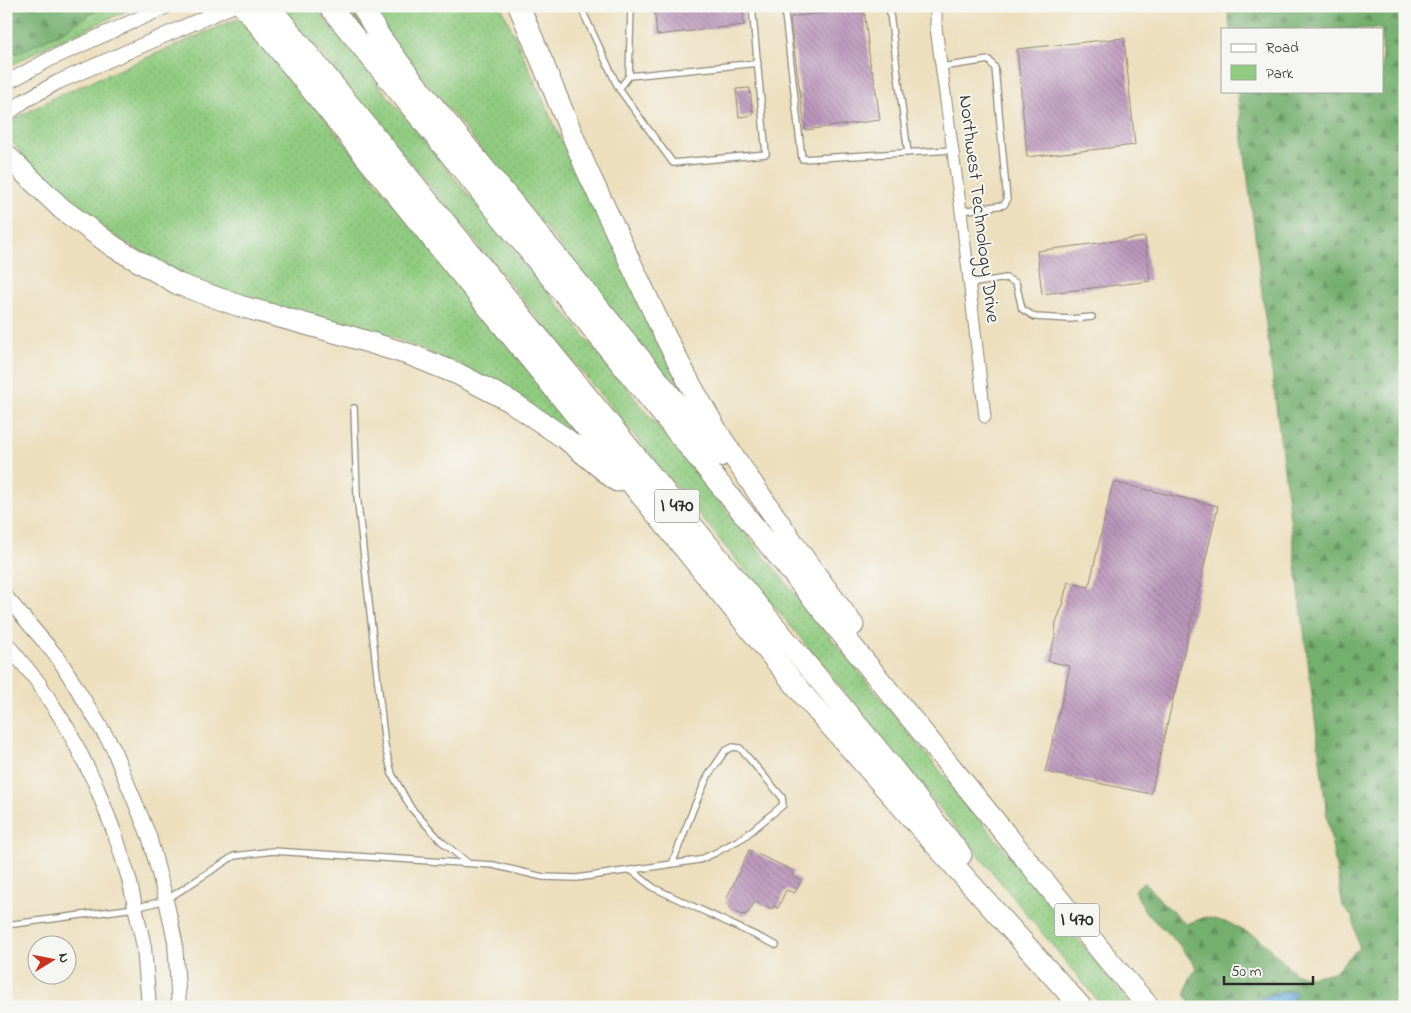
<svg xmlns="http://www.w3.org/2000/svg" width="1411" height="1013" font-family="'Indie Flower',sans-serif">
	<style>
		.green { fill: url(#green-dots); stroke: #5e7b56 }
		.forest { fill: url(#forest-firs); stroke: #506d4c }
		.water { fill: url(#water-waves); stroke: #486a82 }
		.building { fill: url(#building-back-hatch) }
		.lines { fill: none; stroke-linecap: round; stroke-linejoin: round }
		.service-casing { stroke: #8c8574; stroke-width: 8 }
		.minor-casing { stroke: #8c8574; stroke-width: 13 }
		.tertiary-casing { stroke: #8c8574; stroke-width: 16 }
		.motorway-casing { stroke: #8c8574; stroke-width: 23 }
		.service { stroke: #fff; stroke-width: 5.5 }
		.minor { stroke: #fff; stroke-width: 11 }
		.tertiary { stroke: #fff; stroke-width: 14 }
		.motorway { stroke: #fff; stroke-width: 21 }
		.labels { text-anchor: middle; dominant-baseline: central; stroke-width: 4; stroke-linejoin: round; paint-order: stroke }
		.shield { fill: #f6f6f2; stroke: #686867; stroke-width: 1 }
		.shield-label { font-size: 19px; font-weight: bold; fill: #2b2b2b }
		.street-label { font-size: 20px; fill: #2b2b2b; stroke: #f6f6f2 }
	</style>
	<defs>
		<pattern id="green-dots" width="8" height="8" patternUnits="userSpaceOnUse" patternTransform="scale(1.25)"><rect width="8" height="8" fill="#90cb80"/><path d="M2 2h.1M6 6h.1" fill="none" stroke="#7cae6f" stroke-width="1.8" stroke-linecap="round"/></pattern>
		<pattern id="forest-firs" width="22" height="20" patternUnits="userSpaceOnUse" patternTransform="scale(1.25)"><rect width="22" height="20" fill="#74af6e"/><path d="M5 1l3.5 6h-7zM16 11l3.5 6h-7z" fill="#5f8f5b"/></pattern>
		<pattern id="water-waves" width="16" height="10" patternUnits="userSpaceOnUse" patternTransform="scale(1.25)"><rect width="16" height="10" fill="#65a8d9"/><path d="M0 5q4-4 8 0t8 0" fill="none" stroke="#5389b0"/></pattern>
		<pattern id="building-back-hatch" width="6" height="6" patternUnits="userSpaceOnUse" patternTransform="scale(1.25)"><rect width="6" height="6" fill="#bb97bc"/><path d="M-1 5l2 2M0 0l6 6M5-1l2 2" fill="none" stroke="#987b99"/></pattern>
	</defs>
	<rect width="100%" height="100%" fill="#f6f6f2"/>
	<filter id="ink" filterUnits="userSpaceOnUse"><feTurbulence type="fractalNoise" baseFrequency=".02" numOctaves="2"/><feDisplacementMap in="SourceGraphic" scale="10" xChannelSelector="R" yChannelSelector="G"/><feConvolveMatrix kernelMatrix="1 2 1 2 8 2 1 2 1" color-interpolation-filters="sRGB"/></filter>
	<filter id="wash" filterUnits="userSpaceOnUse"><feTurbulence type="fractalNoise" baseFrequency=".0096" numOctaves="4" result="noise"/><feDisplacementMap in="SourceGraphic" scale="20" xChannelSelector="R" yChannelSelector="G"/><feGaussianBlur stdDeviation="1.12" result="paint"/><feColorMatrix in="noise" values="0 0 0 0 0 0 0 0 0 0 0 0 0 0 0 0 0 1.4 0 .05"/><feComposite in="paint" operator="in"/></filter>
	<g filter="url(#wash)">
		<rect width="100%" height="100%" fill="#eddfbe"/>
		<path class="green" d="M103,6h35l-90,40 -42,22v-19l11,4 43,-20z
			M282,6h32l819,1001h-30z
			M343,6h9l14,28z
			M370,6h131l59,132 24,47 111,222 -17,-17 -286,-350z
			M242,17l359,440 -170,-104 -47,-19 -126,-33 -58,-18 -39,-18 -78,-50 -48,-44 -23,-30 -3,-10 3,-7 5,-6 38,-21z"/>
		<path class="forest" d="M6,6h97l-43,27 -43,20 -11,-4z
			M1227,6h178v994l-10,7h-109l10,-12 -7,-4 -20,3 -10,4 -12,9h-55l-7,-12 5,-17 7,-10 -20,-26 -31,-29 -12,-23 10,-8 19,21 23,21 20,-7 23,6 31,16 22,21 12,13 16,4 24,-5 25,-24 -6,-30 -10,-11 -16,-91 -90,-725h145v-62h-152z"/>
		<path class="water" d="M1289,991h6l1,4 -10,12h-39c14,-9 26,-15 42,-16z"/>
		<g id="blocks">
			<path class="building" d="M654,6h88l2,19 -87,10z
				M864,8l7,63h2l7,49 -75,10 -15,-113z
				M1124,38l11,107 -108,12 -10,-108z
				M750,88l3,27 -14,2 -3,-28z
				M1145,237l5,44 -108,13 -5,-43z
				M1113,482l105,24 -67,288 -106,-22 25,-106 -22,-5 7,-24 1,-15 8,-20 -1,-1 5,-19 21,5z
				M749,850l45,21 -2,5 9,4 -6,13 -9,-3 -8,18 -5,-2 -1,3 -17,-8 -4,8 -3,4 -4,2 -4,-1 -9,-4 -5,-8 1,-4z"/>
		</g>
	</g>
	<g filter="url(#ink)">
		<use href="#blocks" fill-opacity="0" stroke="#8c8574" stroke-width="1"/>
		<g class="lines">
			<defs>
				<path id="service" d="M580,6l39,83 54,74 93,-9 -14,-148
					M784,6l18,153 150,-9
					M889,6l19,147
					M941,67l48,-7 6,8 12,132 -3,5 -43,6
					M629,76l129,-13
					M619,89l10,-13 2,-70
					M970,284l36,-6 10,5 6,26 13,8 35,2 22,-2
					M354,408l3,87 28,251 7,28 19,34 30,33 27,22
					M631,870l23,18 122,57
					M6,925l129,-17 31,-8 68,-44 39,-5 220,14 50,12 34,1 122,-18 16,-7 29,-16 39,-32 -1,-8 -42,-49 -7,-1 -8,4 -17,25 -14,31 -22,57"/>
				<path id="minor" d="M936,6v22l25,183 24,206"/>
				<path id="tertiary" d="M6,83l44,-24 117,-53
					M6,115l18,-14 34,-19 174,-76
					M6,597l53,62 53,87 37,90 17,64 9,41 4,66
					M6,643l32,39 30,47 27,54 21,54 13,42 15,68 5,60"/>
				<path id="motorway" d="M243,6l7,8 145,179 412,506 118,134 156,174
					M269,6l492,604 122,146 78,99
					M329,6l781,956 39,45
					M362,6l18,31 32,43 308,376
					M519,6l67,162 79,168 25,48 29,51 45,66 43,62 46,62
					M6,155l56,54 52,38 64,37 62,22 105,29 66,20 47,19 52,27 56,38 51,42"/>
			</defs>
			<use href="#service" class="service-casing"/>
			<use href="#minor" class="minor-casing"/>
			<use href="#tertiary" class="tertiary-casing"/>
			<use href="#motorway" class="motorway-casing"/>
			<use href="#service" class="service"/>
			<use href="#minor" class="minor"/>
			<use href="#tertiary" class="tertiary"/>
			<use href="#motorway" class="motorway"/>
		</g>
	</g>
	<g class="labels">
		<g class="shield">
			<rect x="654.5" y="489.5" width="45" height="33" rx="4"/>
			<rect x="1054.5" y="903.5" width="45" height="33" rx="4"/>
		</g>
		<g class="shield-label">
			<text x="677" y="506">I 470</text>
			<text x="1077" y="920">I 470</text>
		</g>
		<g class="street-label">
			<text transform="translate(978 209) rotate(83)">Northwest Technology Drive</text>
		</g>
	</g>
	<rect width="1411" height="1013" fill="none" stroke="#f6f6f2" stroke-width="25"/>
	<rect x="1221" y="28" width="162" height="65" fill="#f6f6f2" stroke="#a5a5a2"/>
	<rect x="1231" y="44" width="25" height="8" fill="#ffffff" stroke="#a5a5a2"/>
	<text x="1266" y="52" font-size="15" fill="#2b2b2b">Road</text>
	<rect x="1231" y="65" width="25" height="15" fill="#90cb80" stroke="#a5a5a2"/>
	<text x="1266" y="78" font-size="15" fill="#2b2b2b">Park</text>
	<g transform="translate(52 960) rotate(80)"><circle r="24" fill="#f6f6f2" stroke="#a5a5a2"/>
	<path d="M0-4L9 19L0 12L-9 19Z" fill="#c8321e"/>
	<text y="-8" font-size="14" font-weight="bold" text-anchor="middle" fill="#2b2b2b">N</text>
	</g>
	<path d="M1224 976v8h89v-8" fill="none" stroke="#2b2b2b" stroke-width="2.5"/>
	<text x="1231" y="976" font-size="15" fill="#2b2b2b" stroke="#f6f6f2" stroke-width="4" paint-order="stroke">50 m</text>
</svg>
